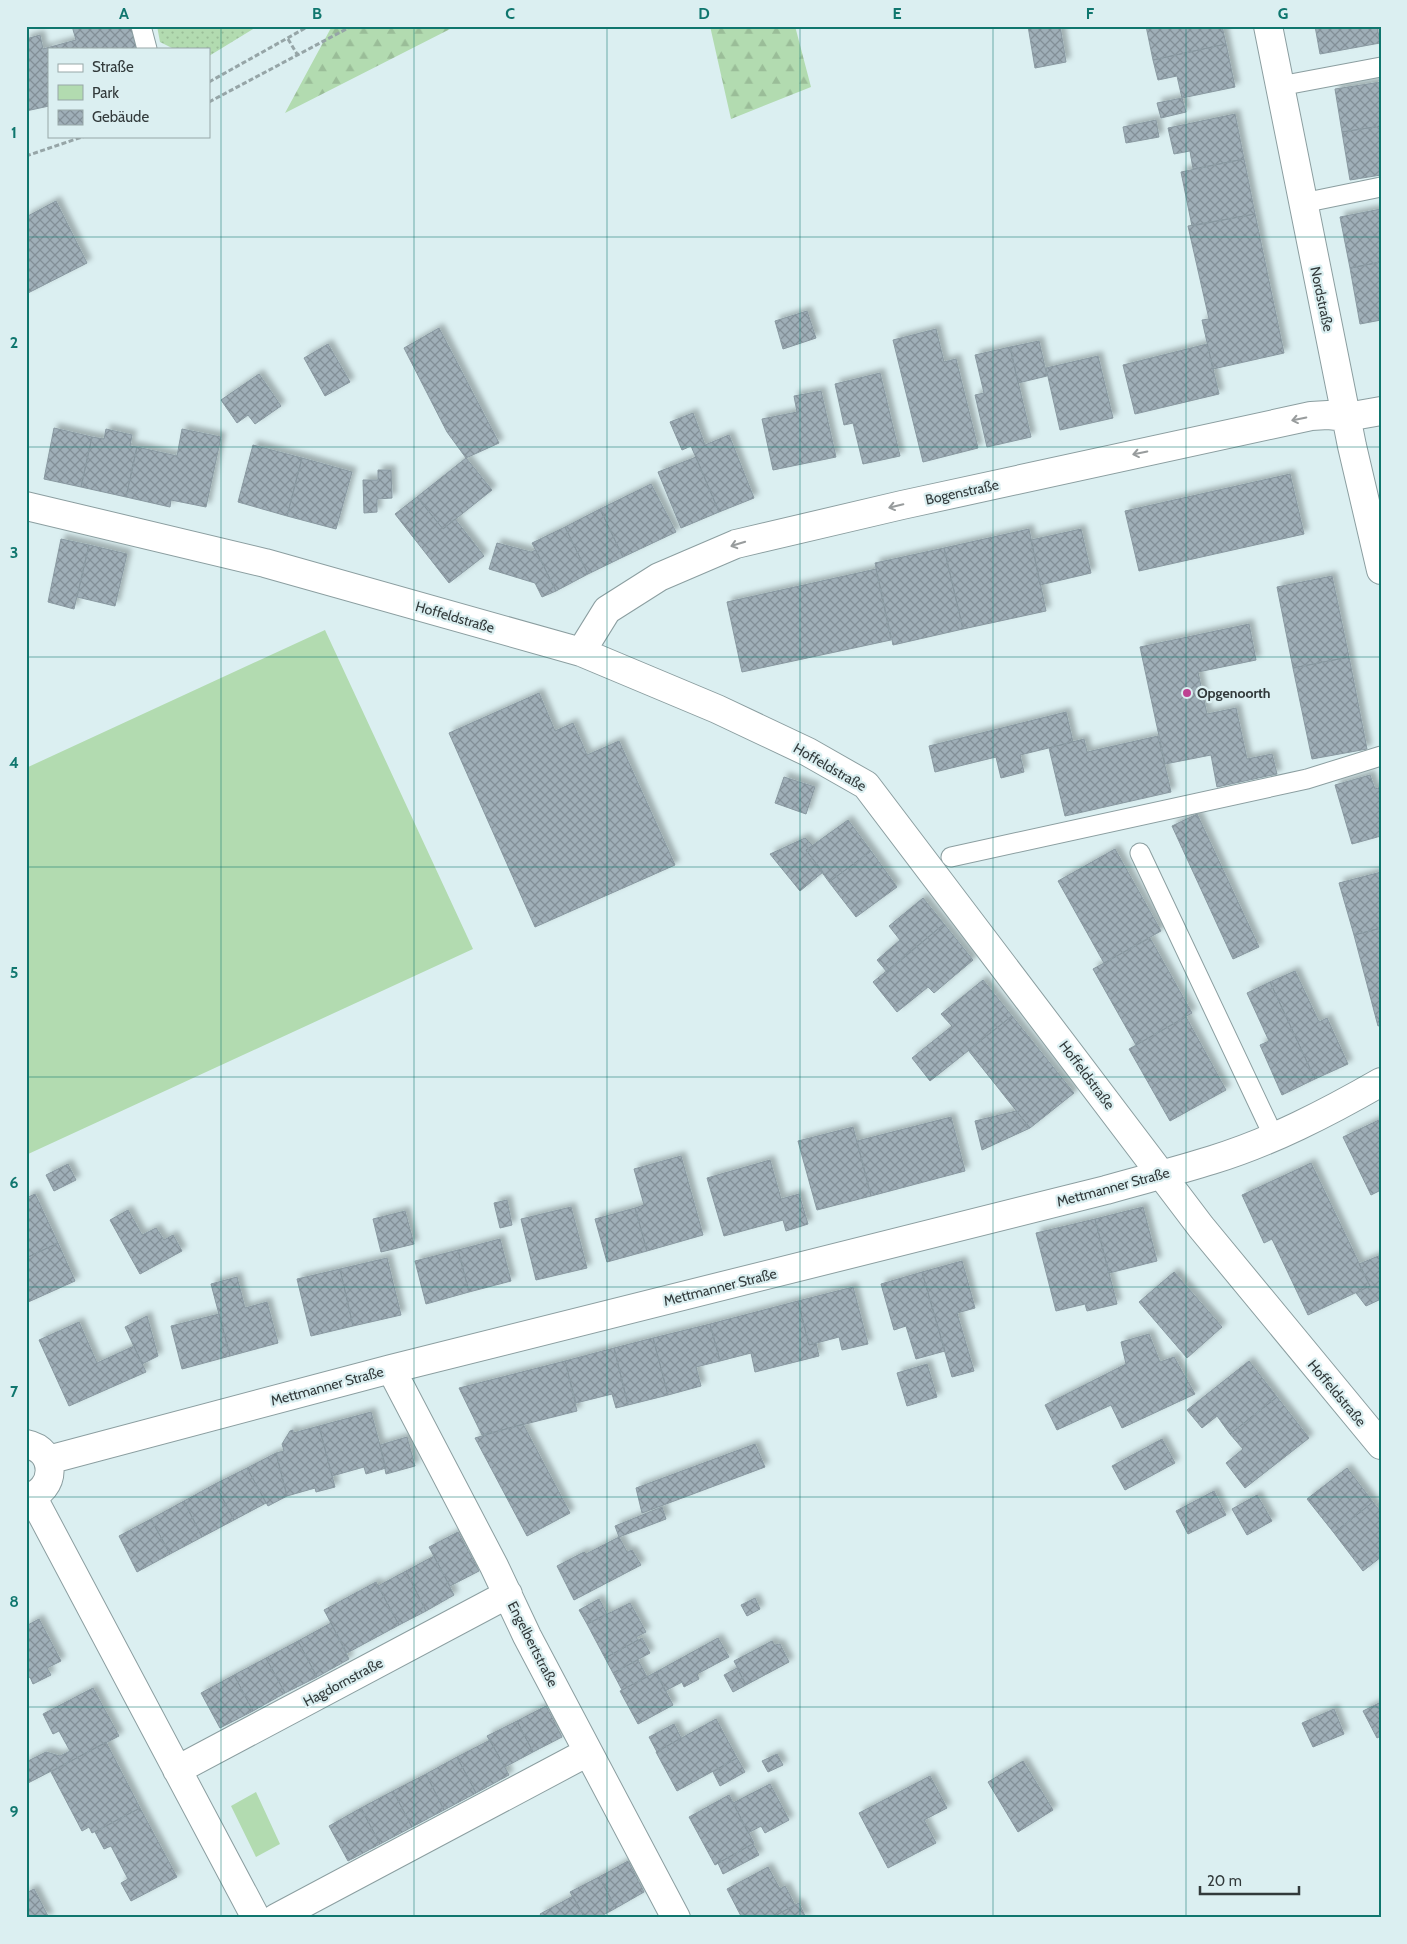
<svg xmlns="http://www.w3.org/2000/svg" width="1407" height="1944" font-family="Cabin,sans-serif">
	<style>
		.grass { fill: url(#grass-dots) }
		.forest { fill: url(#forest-firs) }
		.park { fill: #b2dbb0 }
		.building { fill: url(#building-cross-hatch); stroke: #8999a1; filter: url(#shadow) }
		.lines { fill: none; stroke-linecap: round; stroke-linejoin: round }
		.lane-casing { stroke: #8b9ea0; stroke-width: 21 }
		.street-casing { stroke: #8b9ea0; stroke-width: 30 }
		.path { stroke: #96a5a7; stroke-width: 3; stroke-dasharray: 5 2.5; stroke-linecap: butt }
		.lane { stroke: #fff; stroke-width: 19 }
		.street { stroke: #fff; stroke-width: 28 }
		.oneway { stroke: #989c9d }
		.grid { fill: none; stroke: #0f766e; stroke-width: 1; stroke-opacity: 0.55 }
		.poi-dot { fill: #be4292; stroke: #dbeff1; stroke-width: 2 }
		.labels { text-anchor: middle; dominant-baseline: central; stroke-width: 4.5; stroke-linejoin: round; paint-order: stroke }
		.street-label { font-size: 14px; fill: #323a3b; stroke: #dbeff1 }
		.poi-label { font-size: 14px; font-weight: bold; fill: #323a3b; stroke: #dbeff1; text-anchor: start }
		.neatline { fill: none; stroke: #0f766e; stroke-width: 2 }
		.grid-label { font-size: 16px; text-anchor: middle; font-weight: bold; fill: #0f766e }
	</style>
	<defs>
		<pattern id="grass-dots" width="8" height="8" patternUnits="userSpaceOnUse" patternTransform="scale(1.25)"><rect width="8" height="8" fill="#b2dbb0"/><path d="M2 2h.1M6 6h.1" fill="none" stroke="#9abd98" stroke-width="1.8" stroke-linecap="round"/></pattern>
		<pattern id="forest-firs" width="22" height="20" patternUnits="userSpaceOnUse" patternTransform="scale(1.25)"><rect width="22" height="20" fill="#b2dbb0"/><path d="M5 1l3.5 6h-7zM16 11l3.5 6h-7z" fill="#9abd98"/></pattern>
		<pattern id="building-cross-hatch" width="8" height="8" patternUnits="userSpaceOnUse" patternTransform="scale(1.25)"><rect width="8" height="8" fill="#9fafb8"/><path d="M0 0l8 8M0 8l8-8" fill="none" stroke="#828f97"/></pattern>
		<filter id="shadow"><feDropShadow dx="4.5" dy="-4.5" stdDeviation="2.5" flood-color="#0004"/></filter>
	</defs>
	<rect width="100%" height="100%" fill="#dbeff1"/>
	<path class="grass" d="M157,26h101l-49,30v-7h-35l-14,-7z"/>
	<path class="forest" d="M332,26h124l-171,87z
		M710,26h85l16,61 -80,32z"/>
	<path class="park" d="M325,630l148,319 -447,206v-387z
		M256,1792l24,52 -24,13 -25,-51z"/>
	<path class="building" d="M72,26h59l6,23h-88v57l-23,5v-72l14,-4 3,14 33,-9z
		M1028,26h32l6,36 -31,6z
		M1146,26h76l4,18 -73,16z
		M1315,26h62l3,17 -60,11z
		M1226,44l9,43 -53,11 -5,-22 -19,4 -5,-20z
		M1381,82v44l-39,6 -7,-43z
		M1182,98l4,14 -25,6 -4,-15z
		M1235,114l9,45 -51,10 -3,-18 -16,3 -6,-26z
		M1156,120l3,17 -33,6 -3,-16z
		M1381,126v49l-31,5 -8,-48z
		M1244,159l11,55 -63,12 -11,-54z
		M56,201l31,62 -61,31v-77z
		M1381,209v53l-31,6 -10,-51z
		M1255,214l29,139 -71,16 -11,-49 7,-1 -21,-93z
		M1381,262v58l-21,4 -10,-56z
		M807,311l9,27 -33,11 -8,-28z
		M439,328l60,115 -33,15 -19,-26 -43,-84z
		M936,329l8,33 12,-3 22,89 -55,14 -30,-122z
		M1039,341l8,35 -29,7 -8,-36z
		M328,344l22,38 -25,14 -21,-38z
		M1207,344l12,50 -84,20 -12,-49z
		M1010,347l21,90 -44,10 -12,-52 9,-2 -9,-38z
		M1098,356l15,62 -53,12 -14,-62z
		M880,373l20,83 -37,8 -10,-41 -9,2 -9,-41z
		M259,374l22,32 -26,18 -7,-9 -11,8 -16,-23z
		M821,391l15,66 -63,13 -11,-51 35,-7 -3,-16z
		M693,413l12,32 24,-10 25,63 -35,14 -28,-66 -9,4 -12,-28z
		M54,428l38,9 -11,50 -37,-8z
		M106,429l26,6 -2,11 7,1 -11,50 -45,-10 11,-50 12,2z
		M182,429l39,8 -15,70 -35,-7 -1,7 -44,-10 11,-50 40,9z
		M253,445l49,13 -15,58 -49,-14z
		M696,457l23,55 -38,16 -23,-56z
		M302,458l50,14 -16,57 -49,-13z
		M466,458l26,32 -49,39 -26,-32z
		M378,470h13l1,28 -15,1v13l-13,1 -1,-33h15z
		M1290,474l14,60 -165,37 -14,-60z
		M651,484l25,48 -53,25 -23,-48z
		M417,497l26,32 12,-10 29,37 -35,27 -54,-69z
		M600,509l23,48 -35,17 -23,-47z
		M565,527l23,47 -32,17 -24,-48z
		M1029,529l17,82 -83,18 -19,-81z
		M1081,529l10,44 -51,12 -9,-45z
		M61,539l28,6 -15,64 -26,-7z
		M497,543l34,9 5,-2 20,41 -14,6 -7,-14 -46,-14z
		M89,545l38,9 -12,52 -38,-9z
		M944,548l19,81 -70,16 -18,-82z
		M876,569l15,71 -149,32 -15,-70z
		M1332,576l17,81 -56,11 -16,-81z
		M1249,624l7,36 -58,12 9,42 29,-6 11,51 25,-5 5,20 -60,13 -6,-32 -46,9 -25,-117z
		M1349,657l18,92 -55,10 -19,-91z
		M539,693l16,38 18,-8 14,32 32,-14 56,124 -140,62 -86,-194z
		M1066,712l7,30 -53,13 4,17 -23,6 -5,-21 -61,15 -6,-26z
		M1158,736l13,56 -106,24 -16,-68 35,-9 3,13z
		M1370,775l5,14 6,-2v49l-29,8 -17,-59z
		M784,777l31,10 -9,27 -31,-11z
		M1197,814l62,133 -26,12 -61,-133z
		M848,820l23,31 -42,31 -23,-32z
		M805,838l8,8 -7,4 17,22 -23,19 -30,-37z
		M1115,849l46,82 -57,32 -46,-82z
		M871,851l26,36 -41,30 -27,-35z
		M1381,872v56l-27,7 -15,-52z
		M923,898l21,26 -57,48 -10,-12 23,-20 -11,-14z
		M944,924l29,36 -39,33 -6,-6 -31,25 -24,-30z
		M1381,928v97l-3,1 -24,-91z
		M1150,938l42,75 -56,32 -43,-76z
		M1295,971l24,51 8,-4 21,46 -33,15 -45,-97z
		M983,980l29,36 -82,65 -18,-23 40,-32 -11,-12z
		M1270,982l45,97 -33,16 -22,-50 9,-4 -22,-48z
		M1012,1016l62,77 -44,35 -62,-78z
		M1186,1017l40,73 -56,31 -41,-72z
		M1016,1111l14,17 -48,22 -7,-29z
		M951,1117l14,54 -94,25 -14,-55z
		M1381,1119v71l-10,5 -28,-58z
		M853,1127l18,69 -54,14 -19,-69z
		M681,1156l22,79 -56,16 -12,-43 9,-3 -10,-36z
		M770,1160l11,39 18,-5 9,30 -22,7 -3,-11 -59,16 -17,-58z
		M1311,1163l59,123 -62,29 -36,-76 -8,4 -22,-48z
		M68,1164l8,16 -22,11 -8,-16z
		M35,1194l23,49 -32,15v-60z
		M507,1200l5,25 -12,3 -6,-25z
		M571,1207l16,61 -51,12 -15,-61z
		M1143,1207l14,54 -48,12 -14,-54z
		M635,1208l12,43 -40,11 -12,-43z
		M128,1210l14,25 14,-7 8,12 9,-5 9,16 -42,23 -30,-54z
		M405,1211l9,33 -33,8 -8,-33z
		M1095,1219l22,85 -30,7 -2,-7 -29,7 -20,-78z
		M500,1239l11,42 -42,11 -11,-42z
		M58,1243l17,38 -49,22v-45z
		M458,1250l11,42 -43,12 -11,-43z
		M1381,1255v44l-15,7 -10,-13 14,-7 -11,-22z
		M387,1258l14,57 -48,11 -13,-57z
		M962,1261l13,47 -18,5 17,58 -22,6 -30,-105z
		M340,1269l13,57 -42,10 -14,-57z
		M922,1272l23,79 -29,8 -10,-33 -12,4 -13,-46z
		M1174,1272l48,55 -35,31 -48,-56z
		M237,1277l8,31 22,-6 11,41 -48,13 -19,-72z
		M853,1287l15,57 -26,6 -3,-13 -30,8 -11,-44z
		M798,1301l11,44 7,-2 3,13 -64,16 -4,-19 -31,8 -10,-37z
		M219,1314l11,42 -48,13 -11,-43z
		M147,1316l11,40 -16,8 -17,-37z
		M79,1322l18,41 37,-17 12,26 -77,34 -30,-66z
		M710,1324l10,37 -24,6 5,19 -33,9 -15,-57z
		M1149,1334l11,28 14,-5 21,37 -73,34 -11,-23 -54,25 -12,-25 81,-41 -5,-22z
		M653,1338l15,57 -40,10 -14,-57z
		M614,1348l14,57 -12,3 -4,-14 -36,9 -11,-42z
		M565,1361l12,50 -95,24 -23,-47z
		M1249,1361l28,36 -47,37 -13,-18 -15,12 -15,-18z
		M927,1364l10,33 -30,9 -10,-33z
		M1277,1397l32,41 -64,50 -19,-25 17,-14 -13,-15z
		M371,1412l15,56 -20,6 -2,-7 -32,9 -13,-50z
		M523,1424l47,89 -43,23 -52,-98z
		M319,1426l16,61 -19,5 -1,-4 -28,8 -11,-43 8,-2 -2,-7 8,-13 3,-1v3z
		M407,1437l8,29 -29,8 -6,-29z
		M1162,1439l13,24 -50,27 -13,-24z
		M755,1444l10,23 -123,46 -6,-25z
		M276,1453l11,43 -19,10 -21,-38z
		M247,1468l19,35 -32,17 -19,-36z
		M1347,1468l26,34 -39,31 -27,-34z
		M215,1484l19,36 -32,17 -18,-36z
		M1214,1491l12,24 -38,19 -12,-23z
		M1257,1495l15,26 -25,14 -15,-26z
		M184,1501l18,36 -32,17 -19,-35z
		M1373,1502l8,10v45l-18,14 -29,-38z
		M662,1507l4,12 -47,18 -4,-11z
		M151,1519l19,35 -33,18 -18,-36z
		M458,1532l21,39 -29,15 -21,-39z
		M619,1537l8,15 5,-2 9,15 -67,35 -17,-34 27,-14 2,2z
		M434,1556l20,39 -28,16 -20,-40z
		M406,1571l20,40 -27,14 -21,-39z
		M376,1582l23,43 -52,28 -23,-43z
		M755,1598l5,11 -13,7 -6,-11z
		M599,1599l8,15 -20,10 -8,-14z
		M630,1603l16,29 -10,5 2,3 -33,18 -18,-34z
		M39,1619l22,42 -14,7 4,7 -18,9 -3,-7 -4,2v-53z
		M331,1623l18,36 -32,18 -19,-36z
		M642,1638l8,15 -37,20 -8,-15z
		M718,1638l11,19 -32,17 2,5 -15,8 -2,-5 -17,9 -9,-19z
		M298,1641l19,36 -32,16 -19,-35z
		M772,1641l3,4 5,-1 9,18 -43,23 -12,-24z
		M266,1658l19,35 -32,18 -19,-36z
		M638,1660l9,17 -25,13 -9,-17z
		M737,1668l9,17 -13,7 -9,-17z
		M656,1672l17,33 -35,19 -18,-33z
		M234,1675l19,36 -33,17 -19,-35z
		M93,1688l26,48 -91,47 -2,-3v-18l20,-10 14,4 10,-5 -11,-20 -6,3 -10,-20z
		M1381,1702v34l-4,2 -14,-27z
		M546,1706l16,31 -29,15 -16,-31z
		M1334,1709l10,25 -31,13 -11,-24z
		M716,1719l21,39 -60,33 -21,-39z
		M517,1721l16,31 -28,15 -18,-31z
		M674,1724l7,14 -24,14 -8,-15z
		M490,1740l19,35 -33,18 -19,-36z
		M106,1742l34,66 -48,25 -3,-6 -7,4 -31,-59z
		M777,1754l6,11 -15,7 -6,-11z
		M457,1757l19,36 -32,17 -18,-36z
		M737,1758l8,14 -25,14 -7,-14z
		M1023,1761l30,49 -35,22 -30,-50z
		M426,1774l18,36 -32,17 -19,-36z
		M930,1776l17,32 -23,12 12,23 -48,25 -29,-55z
		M770,1784l19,36 -24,13 -4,-7 -13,7 -15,-30z
		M393,1791l19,36 -32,17 -19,-36z
		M729,1795l25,48 -39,22 -26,-48z
		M140,1808l37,69 -46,24 -10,-18 7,-4 -17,-33 -7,3 -9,-17z
		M361,1808l19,36 -32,17 -19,-35z
		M753,1844l6,11 -36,19 -5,-11z
		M628,1861l16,31 -28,16 -17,-31z
		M768,1867l12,22 5,-3 10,19 -24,13h-29l-15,-29z
		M599,1877l17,31 -18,10h-13l-15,-26z
		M34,1889l15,29h-18l-5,-9v-16z
		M573,1896l12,22h-42l-3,-4z
		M799,1903l7,15h-35l24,-13z"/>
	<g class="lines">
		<defs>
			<path id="lane" d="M141,26l6,23
				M1280,86l101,-19
				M1303,203l78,-16
				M1140,853l134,284
				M951,857l356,-78 74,-23"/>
			<path id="street" d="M1268,26l84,420 29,124
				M26,506l239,57 316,89 136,57 91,43 58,33 335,442 180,218
				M581,652l26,-42 52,-33 77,-33 166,-39 409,-89 17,-1 19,2 34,-6
				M391,1369l103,197 33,70 149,282
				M26,1444c32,6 31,47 0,54
				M48,1460l343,-91 715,-179c35,-10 71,-19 106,-30 59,-18 115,-47 169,-78
				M32,1496l224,422
				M177,1770l331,-176
				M276,1918l312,-166"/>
		</defs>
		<use href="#lane" class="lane-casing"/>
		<use href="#street" class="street-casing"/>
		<path class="path" d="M288,39l9,15
			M209,82l100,-56
			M209,102l143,-76
			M26,156l59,-20"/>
		<use href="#lane" class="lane"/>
		<use href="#street" class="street"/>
	</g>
	<defs><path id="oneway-shaft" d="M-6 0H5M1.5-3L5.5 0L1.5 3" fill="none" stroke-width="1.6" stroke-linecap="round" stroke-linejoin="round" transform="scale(1.25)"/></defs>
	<g class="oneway">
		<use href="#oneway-shaft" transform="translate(1299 419) rotate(168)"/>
		<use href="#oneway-shaft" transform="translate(1140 453) rotate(168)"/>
		<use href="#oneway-shaft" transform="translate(896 506) rotate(167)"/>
		<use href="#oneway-shaft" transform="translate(738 544) rotate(163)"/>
	</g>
	<path class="grid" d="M221,26v1892M414,26v1892M607,26v1892M800,26v1892M993,26v1892M1186,26v1892M26,237h1355M26,447h1355M26,657h1355M26,867h1355M26,1077h1355M26,1287h1355M26,1497h1355M26,1707h1355"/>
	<circle class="poi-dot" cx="1187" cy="693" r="5"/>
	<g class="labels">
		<g class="street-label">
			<text transform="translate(1322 299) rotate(78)">Nordstraße</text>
			<text transform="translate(962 492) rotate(-12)">Bogenstraße</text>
			<text transform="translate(455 617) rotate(16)">Hoffeldstraße</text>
			<text transform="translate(830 767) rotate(30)">Hoffeldstraße</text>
			<text transform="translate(1087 1075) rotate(53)">Hoffeldstraße</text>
			<text transform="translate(1113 1187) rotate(-15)">Mettmanner Straße</text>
			<text transform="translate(720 1287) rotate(-14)">Mettmanner Straße</text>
			<text transform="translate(327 1386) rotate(-15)">Mettmanner Straße</text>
			<text transform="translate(1337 1393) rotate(50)">Hoffeldstraße</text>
			<text transform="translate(533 1644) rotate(63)">Engelbertstraße</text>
			<text transform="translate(343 1682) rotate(-28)">Hagdornstraße</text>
		</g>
		<g class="poi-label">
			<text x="1197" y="693">Opgenoorth</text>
		</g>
	</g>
	<rect width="1407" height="1944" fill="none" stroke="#dbeff1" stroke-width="55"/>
	<rect x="48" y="48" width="162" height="90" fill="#dbeff1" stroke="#97a7a8"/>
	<rect x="58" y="64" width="25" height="8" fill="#ffffff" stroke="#97a7a8"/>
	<text x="92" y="72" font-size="15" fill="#323a3b">Straße</text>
	<rect x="58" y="85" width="25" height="15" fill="#b2dbb0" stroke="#97a7a8"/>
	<text x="92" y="98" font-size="15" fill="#323a3b">Park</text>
	<rect x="58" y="110" width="25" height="15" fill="url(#building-cross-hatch)" stroke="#97a7a8"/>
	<text x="92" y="122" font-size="15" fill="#323a3b">Gebäude</text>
	<path d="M1200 1886v8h99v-8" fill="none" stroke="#323a3b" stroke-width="2.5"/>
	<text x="1207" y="1886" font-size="15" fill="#323a3b" stroke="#dbeff1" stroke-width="4" paint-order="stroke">20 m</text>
	<rect x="28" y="28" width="1352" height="1888" class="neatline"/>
	<g class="grid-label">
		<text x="124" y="19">A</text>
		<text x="317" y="19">B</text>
		<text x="510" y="19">C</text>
		<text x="704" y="19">D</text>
		<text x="897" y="19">E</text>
		<text x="1090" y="19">F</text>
		<text x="1283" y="19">G</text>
		<text x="14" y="138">1</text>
		<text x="14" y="348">2</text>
		<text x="14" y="558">3</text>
		<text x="14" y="768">4</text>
		<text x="14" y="978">5</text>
		<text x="14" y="1188">6</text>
		<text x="14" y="1397">7</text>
		<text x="14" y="1607">8</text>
		<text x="14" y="1817">9</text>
	</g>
</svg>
